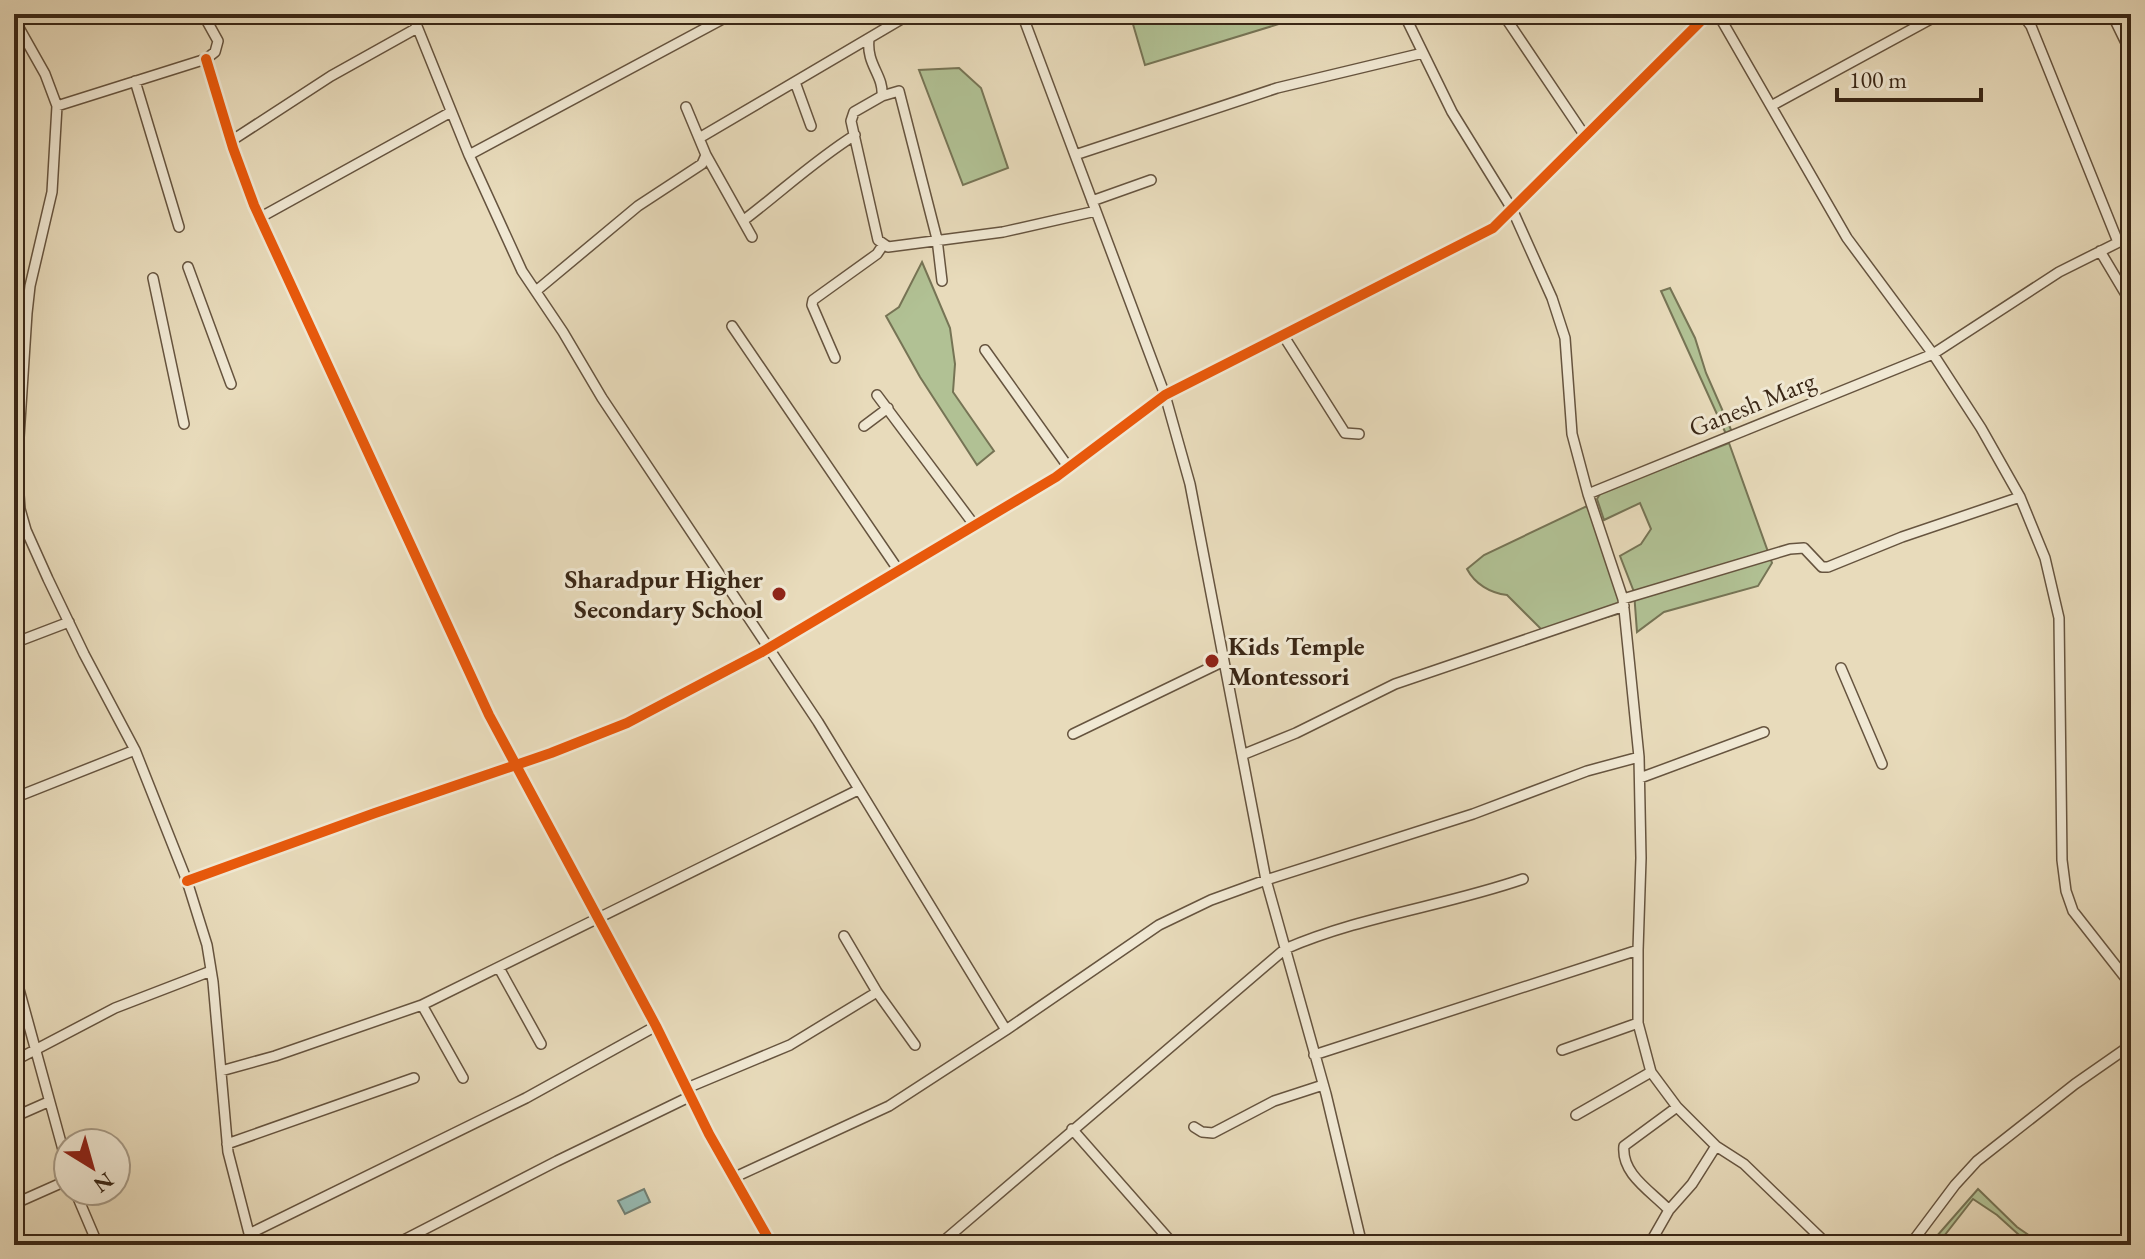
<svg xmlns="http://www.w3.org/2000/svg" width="2145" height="1259" font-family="'EB Garamond',serif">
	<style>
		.green { fill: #b1c194; stroke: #767455; stroke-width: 2 }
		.water { fill: #97bbb3; stroke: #728074; stroke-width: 2 }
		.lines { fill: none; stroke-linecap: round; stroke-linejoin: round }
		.street-casing { stroke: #66543f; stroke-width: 12 }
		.street { stroke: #f0e8d3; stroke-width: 9 }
		.cycleway-casing { stroke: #f0e8d3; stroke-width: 15 }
		.cycleway { stroke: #e8590c; stroke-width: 10 }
		.poi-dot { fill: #8f2418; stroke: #f0e8d3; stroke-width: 3 }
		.labels { text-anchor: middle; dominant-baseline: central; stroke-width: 6; stroke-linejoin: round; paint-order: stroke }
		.street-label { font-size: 26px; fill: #3a2716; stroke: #f0e8d3 }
		.poi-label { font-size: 26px; font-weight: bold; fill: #3a2716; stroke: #f0e8d3; text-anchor: end }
	</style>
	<rect width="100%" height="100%" fill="#e8dbbb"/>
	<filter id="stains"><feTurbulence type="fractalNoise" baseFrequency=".0025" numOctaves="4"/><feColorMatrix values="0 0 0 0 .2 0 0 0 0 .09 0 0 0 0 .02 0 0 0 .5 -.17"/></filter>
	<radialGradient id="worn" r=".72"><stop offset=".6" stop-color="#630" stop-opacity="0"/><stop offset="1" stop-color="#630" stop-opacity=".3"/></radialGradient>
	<path class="green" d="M1130,14h159l3,6 -147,45z
		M959,68l22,20 27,80 -45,17 -44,-115z
		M922,262l28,66 5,36 -2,28 41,59 -17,14 -57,-88 -34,-61 13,-9z
		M1670,288l25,50 11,35 26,59 -6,2 -65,-143z
		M1729,443l43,120 -14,23 -94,26 -27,20 -3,-40 -14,-36 21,-12 10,-15 -11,-26 -36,17 -7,-21 4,-7z
		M1587,506l36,88 2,18 -79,22 -39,-39c-17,-2 -32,-11 -40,-26l17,-14z
		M1978,1189l39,38 16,11 -4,6 -32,-29 -24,-16 -36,46h-8z"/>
	<path class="water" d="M644,1189l6,13 -25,12 -7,-13z"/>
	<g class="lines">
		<defs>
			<path id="street" d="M412,14l57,141 53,116 41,61 39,66 216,324 188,308
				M1022,14l143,381 25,89 76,396 60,214 36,151
				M1404,14l48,98 60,97 40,89 13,40 7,96 16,60 35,105 16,158 2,101 -3,92
				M1503,14l82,122
				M1718,14l129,224 86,116 48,74 39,69 25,61 14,60 3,242 4,31 7,20 58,74
				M2022,14l9,12 15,37 72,179
				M2112,14l19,39
				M14,19l31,55 12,32 -5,86 -22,94 -3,27 -10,155 3,41 6,21 22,49 36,75 51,96 52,131 20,64 6,37 15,170 24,93
				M869,39c-3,26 15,36 13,57l-28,16 -3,9 27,119 10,7 115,-15 93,-21
				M206,59l27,89 21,57 235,510 167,311 53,108 63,111
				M135,81l44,146
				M795,82l16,44
				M882,96l17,-5 38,148 5,42
				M57,106l149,-47 9,-7 3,-11 -15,-27
				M1771,106l169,-92
				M701,137l209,-123
				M231,141l100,-65 86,-48
				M469,155l263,-141
				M706,155l46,82
				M1075,155l202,-67 146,-35
				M1092,201l59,-21
				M261,217l190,-105
				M744,220c37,-28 71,-60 111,-85
				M2100,251l31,52
				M188,267l43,117
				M153,278l31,146
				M536,291l102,-85 64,-42 4,-9 -20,-48
				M732,326l167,245
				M1283,335l62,98 14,1
				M985,350l84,118
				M835,358l-23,-53 1,-5 64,-46 6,-9
				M877,395l98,131
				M864,426l24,-18
				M1588,494l345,-140 126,-82 72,-36
				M1623,599l167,-50 14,-1 18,19h6l74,-30 118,-40
				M14,643l55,-21
				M1841,668l41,96
				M1073,734l151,-73
				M1242,755l54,-22 99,-49 229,-78
				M1640,778l124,-46
				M14,798l121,-48
				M187,881l188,-68 176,-60 76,-30 135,-71 294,-175 109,-82 328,-167 215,-214
				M844,936l33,56 38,53
				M499,968l42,76
				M14,971l54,197
				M422,1005l41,73
				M1562,1050l76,-27
				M1314,1055l324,-105v73l13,49 26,35 39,39 28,18 84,81
				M14,1061l101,-53 96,-37
				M221,1071l54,-15 147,-51 436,-215
				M687,1088l103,-43 87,-53
				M1576,1115l75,-43
				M14,1117l34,-15
				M1194,1127l8,5 11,1 61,-32 49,-16
				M1072,1129l102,116
				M227,1144l187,-66
				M733,1178l156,-72 117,-76 153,-105 52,-25 55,-20 207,-66 114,-43 52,-14
				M75,1191l23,54
				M14,1204l54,-24
				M1669,1210c-18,-19 -48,-36 -45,-64l53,-39
				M249,1234l277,-136 130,-72
				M394,1245l163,-84 134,-65
				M939,1245l346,-296c76,-33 160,-43 238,-70
				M1649,1245l20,-35 23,-26 24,-38
				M1910,1245l45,-60 22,-24 98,-77 56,-39"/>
		</defs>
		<use href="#street" class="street-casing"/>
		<use href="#street" class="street"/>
		<defs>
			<path id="cycleway" d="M206,59l27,89 21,57 235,510 167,311 53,108 63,111
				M187,881l188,-68 176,-60 76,-30 135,-71 294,-175 109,-82 328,-167 215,-214"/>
		</defs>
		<use href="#cycleway" class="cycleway-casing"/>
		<use href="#cycleway" class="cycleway"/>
	</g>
	<g class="poi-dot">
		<circle cx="779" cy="594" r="8"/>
		<circle cx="1212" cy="661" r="8"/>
	</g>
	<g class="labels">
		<g class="street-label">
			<text transform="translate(1752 404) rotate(-22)">Ganesh Marg</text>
		</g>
		<g class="poi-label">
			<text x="763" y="579">Sharadpur Higher<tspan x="763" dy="30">Secondary School</tspan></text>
			<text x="1228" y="646" text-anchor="start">Kids Temple<tspan x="1228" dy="30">Montessori</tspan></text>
		</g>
	</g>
	<rect width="2145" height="1259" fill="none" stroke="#e8dbbb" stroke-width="48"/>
	<rect x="16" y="16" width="2113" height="1227" fill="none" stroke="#3a2716" stroke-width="4"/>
	<rect x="24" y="24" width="2097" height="1211" fill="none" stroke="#3a2716" stroke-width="2"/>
	<g transform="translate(92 1167) rotate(143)"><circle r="38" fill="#f0e8d3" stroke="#a79b87" stroke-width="2"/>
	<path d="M0-6L14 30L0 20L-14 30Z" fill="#8f2418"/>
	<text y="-12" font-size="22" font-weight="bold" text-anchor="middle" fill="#3a2716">N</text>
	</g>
	<path d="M1837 88v12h144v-12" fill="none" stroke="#3a2716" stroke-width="4"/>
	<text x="1849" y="88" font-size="24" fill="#3a2716" stroke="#f0e8d3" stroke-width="6" paint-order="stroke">100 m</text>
	<rect width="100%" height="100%" filter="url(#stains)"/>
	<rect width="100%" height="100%" fill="url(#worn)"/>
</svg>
